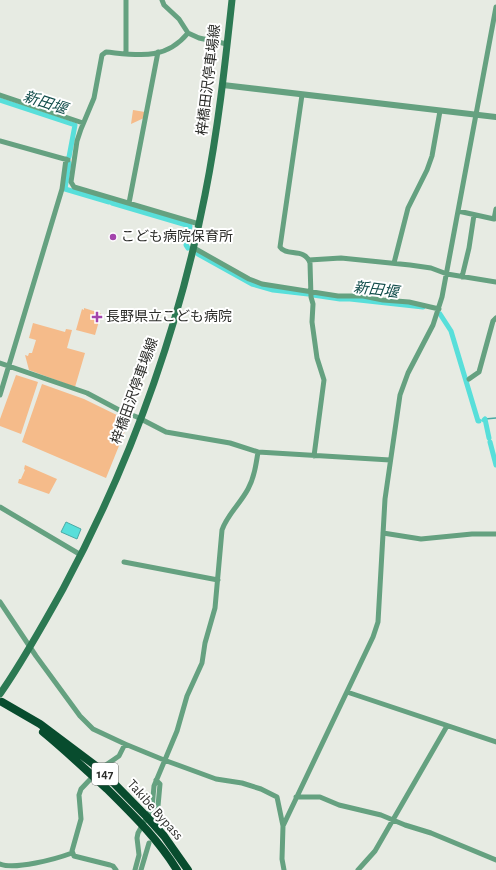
<svg xmlns="http://www.w3.org/2000/svg" width="496" height="870" font-family="'Alegreya Sans','Noto Sans JP',sans-serif">
	<style>
		.green { fill: #f5bb8a }
		.water { fill: #58dfda; stroke: #4baaa5 }
		.lines { fill: none; stroke-linecap: round; stroke-linejoin: round }
		.stream { stroke: #4baaa5; stroke-width: 1.5 }
		.canal { stroke: #58dfda; stroke-width: 5 }
		.minor { stroke: #65a180; stroke-width: 5 }
		.tertiary { stroke: #65a180; stroke-width: 6 }
		.secondary { stroke: #2c7953; stroke-width: 7 }
		.trunk { stroke: #084c2e; stroke-width: 8 }
		.poi-dot { fill: #a344ac; stroke: #fff; stroke-width: 1.5 }
		.labels { text-anchor: middle; dominant-baseline: central; stroke-width: 4; stroke-linejoin: round; paint-order: stroke }
		.shield { fill: #fff; stroke: #6b6c6a; stroke-width: 1 }
		.shield-label { font-size: 13px; font-weight: bold; fill: #2c2d2a }
		.street-label { font-size: 14px; fill: #2c2d2a; stroke: #fff }
		.poi-label { font-size: 14px; fill: #2c2d2a; stroke: #fff; text-anchor: start }
		.water-label { font-size: 15px; font-style: italic; fill: #124d4b; stroke: #fff }
	</style>
	<rect width="100%" height="100%" fill="#e7ebe3"/>
	<path class="green" d="M133,110l12,2 -1,6 -13,6z
		M84,308l16,5 1,1 -6,21 -19,-5 6,-21 2,1z
		M33,323l32,9 1,-3 6,1 -5,18 18,5 -10,34 -46,-17 -4,-15 3,1 1,-3h3l4,-13 -7,-2z
		M16,375l22,7 -17,52 -21,-8v-7z
		M42,384l42,15 45,22 -23,57 -84,-36z
		M25,465l32,14 -8,15 -31,-11 1,-4h2l4,-9 -1,-1z"/>
	<path class="water" d="M66,522l15,7 -4,10 -16,-7z"/>
	<g class="lines">
		<path class="stream" d="M485,419l11,-1"/>
		<path class="canal" d="M0,100l75,25 -6,32
			M69,163l-4,26 44,13
			M112,203l78,23 -4,19 2,3
			M198,254l54,30 21,6 35,4
			M313,295l27,4h10l73,8
			M440,314l11,17 27,90h1
			M484,420l1,-1 4,19
			M490,442l6,23"/>
		<path class="minor" d="M162,0l2,5 15,14 9,14 11,5 28,6
			M188,33c-23,28 -50,22 -82,19l-4,3 -8,43 -13,31 -4,12 -6,41 3,5 125,37
			M126,54v-54
			M0,95l83,28
			M302,95l-22,152c6,10 25,0 30,16l1,34 2,7 -1,18 5,36 7,22 -10,76
			M0,141l68,19
			M129,203l29,-151
			M458,211l36,8 2,-10
			M194,248l55,31 13,5 76,12h25l20,4 26,2 30,7
			M309,260l32,-2 69,7 21,3 16,6 49,8
			M394,263l14,-55 19,-38 5,-14 8,-45
			M462,277l7,-29 5,-33
			M0,363l87,30 32,17 18,7 29,15 64,11 28,9 132,8
			M469,379l10,-7 14,-51 3,-3
			M0,395l62,-206 4,-30
			M0,507l81,48
			M383,533l38,6 51,-5h24
			M124,562l94,18
			M0,602l36,54 44,60 13,13 32,15 39,16 52,19 26,4 19,6 16,8 6,29 -1,33 2,11
			M347,692l149,50
			M296,797h24l19,8 42,10 24,10 26,8 65,27
			M156,818l2,-12 2,-22 -4,-4
			M283,826l90,-189 5,-15 7,-123 15,-104 8,-22 25,-48 9,-28 54,-290
			M0,864c15,6 56,-5 72,-11
			M116,870l-3,-4 -3,-1 -36,-9 -2,-5 9,-32 -2,-24 2,-6 19,-20 19,-13 6,-12
			M135,870l4,-15 -2,-17 1,-5 14,-25 2,-22 23,-55 10,-35 15,-33 3,-20 10,-35 7,-78c5,-15 18,-26 26,-41 6,-11 8,-24 10,-37
			M141,870l8,-27
			M358,870l17,-19 72,-125"/>
		<path class="tertiary" d="M223,85l273,32"/>
		<path class="secondary" d="M0,694c23,-33 43,-69 63,-105 66,-123 115,-257 142,-394 13,-65 20,-130 27,-195"/>
		<path class="trunk" d="M2,702l38,22 60,45 47,48 17,19 24,34
			M43,732c22,18 43,38 64,57 27,27 50,49 70,81"/>
	</g>
	<g class="poi-dot">
		<circle cx="113" cy="237" r="4"/>
		<path d="M95 311h4v4h4v4h-4v4h-4v-4h-4v-4h4z"/>
	</g>
	<g class="labels">
		<rect class="shield" x="92" y="763" width="26" height="22" rx="3"/>
		<g class="shield-label">
			<text x="105" y="774">147</text>
		</g>
		<g class="street-label">
			<text transform="translate(209 80) rotate(-83)">梓橋田沢停車場線</text>
			<text transform="translate(135 391) rotate(-70)">梓橋田沢停車場線</text>
			<text transform="translate(155 810) rotate(48)">Takibe Bypass</text>
		</g>
		<g class="poi-label">
			<text x="121" y="237">こども病院保育所</text>
			<text x="106" y="317">長野県立こども病院</text>
		</g>
		<g class="water-label">
			<text transform="translate(45 103) rotate(18)">新田堰</text>
			<text transform="translate(376 290) rotate(7)">新田堰</text>
		</g>
	</g>
</svg>
